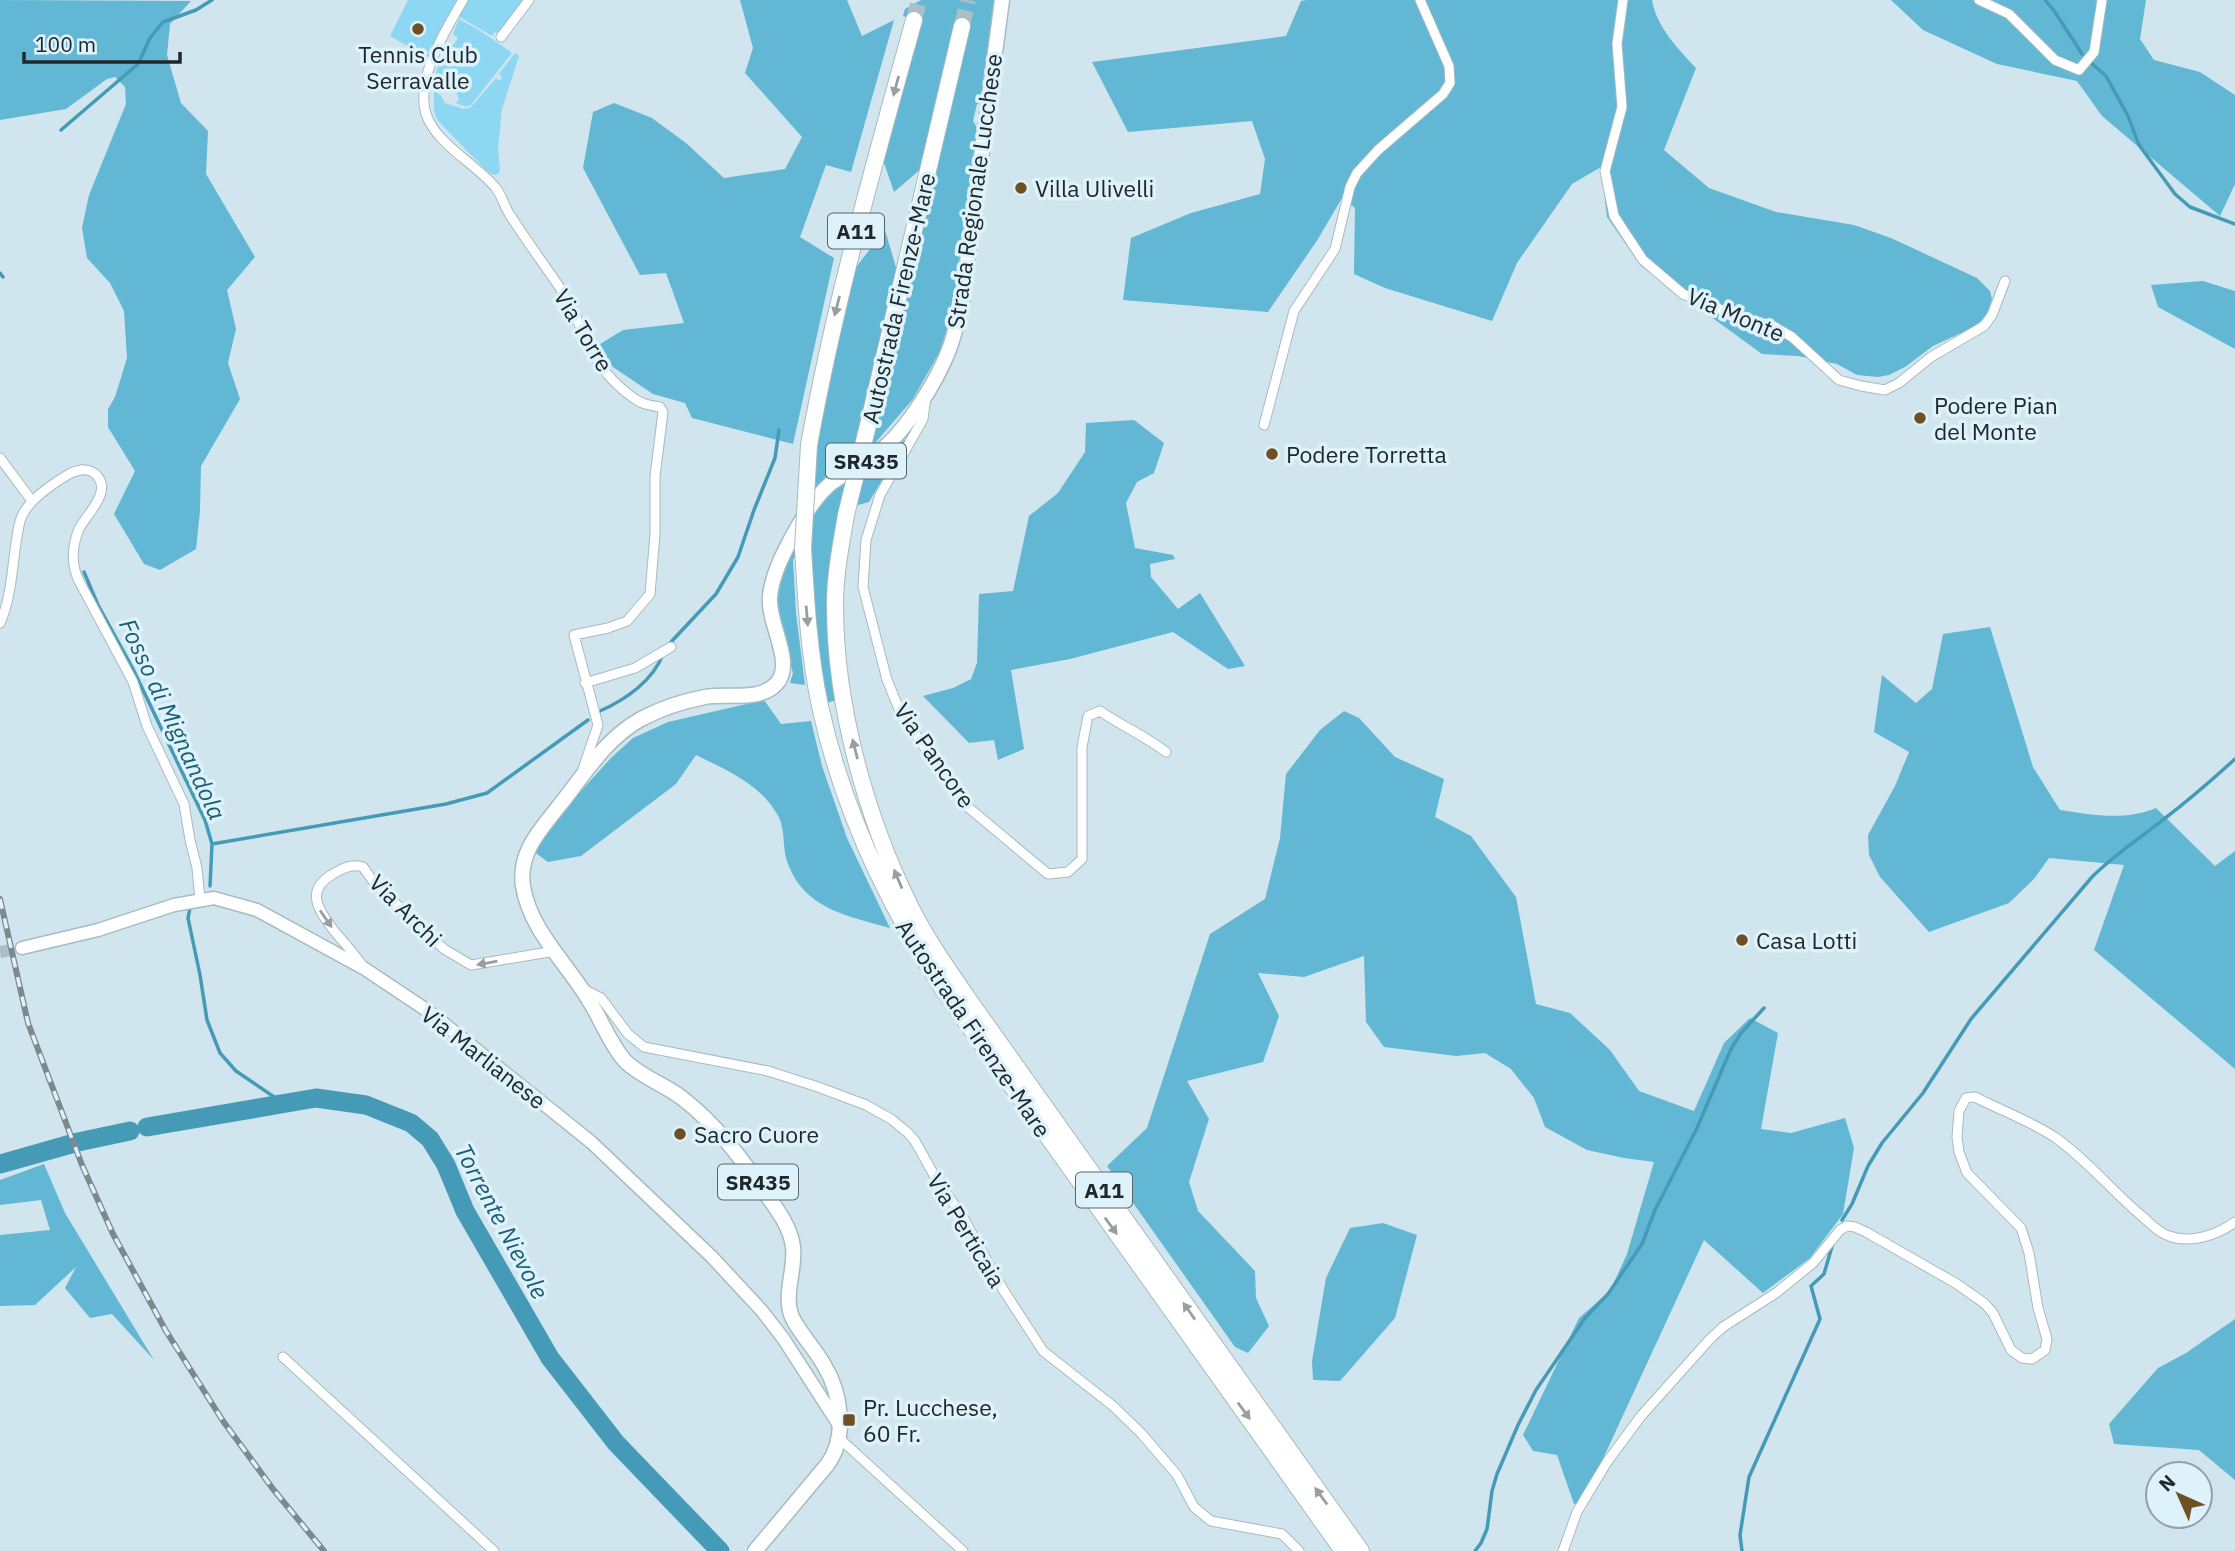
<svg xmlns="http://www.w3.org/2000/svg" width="2235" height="1551" font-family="'IBM Plex Sans',sans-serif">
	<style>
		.green { fill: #8dd7f2 }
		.forest { fill: #62b7d4 }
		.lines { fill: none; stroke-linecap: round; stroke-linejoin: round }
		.stream { stroke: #459bb7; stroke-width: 3.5 }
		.river { stroke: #459bb7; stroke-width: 19 }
		.secondary-tunnel { stroke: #adbfc6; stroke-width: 12; stroke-dasharray: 12 6; stroke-linecap: butt }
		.highway-tunnel { stroke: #adbfc6; stroke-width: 16; stroke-dasharray: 16 8; stroke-linecap: butt }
		.street-casing { stroke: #a6bbc2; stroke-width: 11 }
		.secondary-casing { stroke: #a6bbc2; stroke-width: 15 }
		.primary-casing { stroke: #a6bbc2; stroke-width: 17 }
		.highway-casing { stroke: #a6bbc2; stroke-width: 18 }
		.street { stroke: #fff; stroke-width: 9 }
		.secondary { stroke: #fff; stroke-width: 12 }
		.primary { stroke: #fff; stroke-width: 14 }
		.highway { stroke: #fff; stroke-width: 16 }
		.rail-casing { stroke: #7c8a90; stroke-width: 6 }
		.rail { stroke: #ddf2fa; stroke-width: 3.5; stroke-dasharray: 10; stroke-linecap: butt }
		.highway-bridge-casing { stroke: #a6bbc2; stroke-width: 18; stroke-linecap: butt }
		.highway-bridge { stroke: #fff; stroke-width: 16 }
		.oneway { fill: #9b9ea0 }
		.poi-dot { fill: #6f5025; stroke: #ddf2fa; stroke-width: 2.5 }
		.labels { text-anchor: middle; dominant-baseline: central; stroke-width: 7; stroke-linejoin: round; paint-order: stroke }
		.shield { fill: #ddf2fa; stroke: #596569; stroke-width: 2 }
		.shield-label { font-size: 21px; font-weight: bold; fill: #20282b }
		.poi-label { font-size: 23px; fill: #20282b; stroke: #ddf2fa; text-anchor: start }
		.street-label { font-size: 23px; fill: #20282b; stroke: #ddf2fa }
		.water-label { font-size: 24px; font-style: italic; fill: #1a5e73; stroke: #ddf2fa }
	</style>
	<rect width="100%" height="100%" fill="#d0e5ed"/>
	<path class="green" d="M408,0h50l-30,58 -38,-22z
		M468,0h56l-26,33 -3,-1 -3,4 -34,-20z
		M459,19l20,11 33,23 -41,52 -4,2 -11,-4 3,-4 -4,-10 -9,-2 -6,6 -5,-4c-2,-18 6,-30 14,-45h5l4,-6 -5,-4z
		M515,53l4,3 -17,53 -4,39 2,22 -2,4 -4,1 -7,-4 -49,-50 -4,-10v-21l7,6 4,7 18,6 7,-1 26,-30 4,3 2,-4 -3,-3z"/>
	<path class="forest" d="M0,0l191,1 -21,23 -3,31 14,48 27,28 -2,43 49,83 -28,33 9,39 -8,34 12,36 -39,67 -1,45 -4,38 -36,21 -16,-6 -30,-50 21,-43 -27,-44v-18l7,-12 12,-39 -3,-47 -14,-28 -23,-25 -5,-30 7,-33 37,-91 -1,-17 -10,-10 -8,2 -41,30 -66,11z
		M740,0h107l15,36 32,-16 -43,152 -25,-7 -26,72 34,21 -41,186 -101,-26 -7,-15 -32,-9 -40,-27 -16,-21 26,-16 61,-7 -18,-50 -26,2 -57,-107 10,-56 21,-9 38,15 34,25 38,35 61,-9 17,-32 -57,-64 8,-25z
		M921,0h74l-14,104h-4l-4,17 5,8 -24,178 -14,44 -27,48 -37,43 -50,38 -13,13 4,-43 9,-57 27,-122 32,-41 12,41 -35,153 15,3 93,-401 -13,-4 -35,146 -28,24 -11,-32 36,-140 -16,-4 2,-7z
		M1307,0h345c4,26 26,49 44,68l-32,82 45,38 67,24 78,13 37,13 86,40 13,13 2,8 -6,17 -12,11 -41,19 -28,21 -16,8 -11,2 -21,-2 -20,-11 -39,-8 -36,-2 -121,-88 -34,-49 -6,-50 -29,17 -55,79 -25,58 -107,-33 -31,-14 1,-66 -13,-10 -24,41 -50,73 -145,-12 8,-62 60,-25 69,-19 5,-35 -13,-38 -124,11 -36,-70 194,-26 15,-35z
		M1891,0h255l-6,39 14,21 46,12 35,23v89l-15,32 -118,-100 -25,-35 -80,-17 -74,-34z
		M2203,281l32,10v58l-77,-42 -7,-22z
		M1134,420l30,23 -10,30 -17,9 -11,21 9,45 38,7 2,4 -25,5 1,13 27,32 22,-16 45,73 -17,3 -55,-37 -103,27 -59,11 13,79 -26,11 -4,-20 -25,3 -46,-47 30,-8 18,-9 6,-16 2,-69 34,-3 16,-75 29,-23 27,-41 1,-29z
		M907,438l-38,64 -29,8 -3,190 -11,3 -8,-45 -9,-129 -16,31 3,53 9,72 -15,-2 3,-10 -10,-35 -7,-37 2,-14 11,-30 22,-42 20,-23z
		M1990,627l43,140 27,43c32,5 65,11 96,-2l59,58 20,-15v218l-141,-119 30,-85 -75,-7 -15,21 -25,24 -80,29 -49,-55 -11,-22 -1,-20 27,-49 14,-34 -35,-20 8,-57 34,28 16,-14 11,-55z
		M764,700l17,24 30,-3 11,45 25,72 43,90c-42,-12 -87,-19 -103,-67 -5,-15 -1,-33 -10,-47 -18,-31 -51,-44 -81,-59l-20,29 -95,72 -33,6 -15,-11 46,-58 32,-35 22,-20 35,-16z
		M1344,711l15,7 36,39 49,22 -9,38 36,19 45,61 20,107 34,9 40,37 29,41 55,20 30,-68 26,-25 28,15 -17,96 30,4 54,-15 9,30 -11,66 -33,44 -47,35 -59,-53 -121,262 -9,2 -17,-49 -24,-4 -10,-16 56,-117 31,-27 17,-37 27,-92 -30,-4 -37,-8 -42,-23 -11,-29 -23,-29 -26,-16 -29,3 -72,-9 -18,-25 -2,-66 -60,21 -46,-4 21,43 -16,46 -76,19 22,38 -20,63 9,29 57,60 1,27 13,28 -21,27 -13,-6 -128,-181 40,-38 63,-194 55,-35 15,-61 6,-64 34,-44z
		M44,1164l21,49 89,147 -42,-46 -22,4 -25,-30 11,-21 -41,38 -35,1v-71l50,-5 -9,-30 -41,5v-25z
		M1383,1223l34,12 -22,83 -55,63 -27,-1 -1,-19 14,-83 24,-50z
		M2235,1319v161l-36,-30 -85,-6 -5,-20 49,-56 28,-15z"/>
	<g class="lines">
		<path class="stream" d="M2045,0l10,12 27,42
			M2089,61l17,15 22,40 11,29 36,49 15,13 45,17
			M61,130l77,-66 12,-26 13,-16 33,-12 16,-10
			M0,273l3,4
			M84,572l14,33 35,64 72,151 7,24 -2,42
			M671,642l45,-48 22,-37 16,-47 21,-52 4,-28
			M600,711c25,-11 53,-30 63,-57
			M212,844l234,-40 41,-11 101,-73
			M190,908l-2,10 12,57 7,45 13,33 16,18 47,32
			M1842,1220l10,-16 16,-38 14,-23 41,-50 48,-74 121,-142c22,-22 47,-38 72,-58 25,-19 48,-39 71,-60
			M1475,1551l6,-8 6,-14 5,-38 5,-17 21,-49 18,-35 49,-72 23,-24 34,-50 13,-34 42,-82 34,-79 10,-16 23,-25
			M1742,1551l-2,-16 9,-58 71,-158 -9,-33 13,-12 9,-31"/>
		<path class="river" d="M147,1127l169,-29 50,7 45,18 19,16 16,26 19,46 85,147 66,85 104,108
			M0,1164l78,-22 52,-11"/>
		<path class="secondary-tunnel" d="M0,952l22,-4"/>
		<path class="highway-tunnel" d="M914,20l5,-20
			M962,26l6,-26"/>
		<defs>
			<path id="street" d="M463,0c-17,29 -48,79 -37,114 10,30 50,50 69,73 7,8 9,19 15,28 17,27 37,53 54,79 12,19 18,39 28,58 10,19 29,39 48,50 6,3 13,4 20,5l3,5 -8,64v58l-5,60 -23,27 -19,7 -34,7 24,90 -15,44
				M1623,0l-6,44 5,63 -17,64 9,45 29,44 40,34 51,21 39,11 19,11 47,43 22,6 24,4 14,-7 32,-26 53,-31 8,-11 13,-34
				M1979,0l30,14 46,46 24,10 15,-18 8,-52
				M501,37l28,-37
				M926,397l-3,22 -43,76 -14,45 -3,47 24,93 15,36 67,92 79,66 20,-2 14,-13v-112l6,-31 12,-5c22,15 45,25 66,41
				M1264,425l30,-114 41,-62 15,-62 7,-14 21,-23 65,-56 7,-11 -1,-17 -29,-66
				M0,458l32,43
				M0,623c11,-24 12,-54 16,-80 2,-10 2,-22 8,-31 9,-15 30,-29 45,-38 10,-5 22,-7 29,3 13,16 -12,38 -19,52 -7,17 -8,36 0,52l54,101 14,44 37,78 6,36 7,28 3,32
				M585,683l50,-15 36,-21
				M363,966c-9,-12 -18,-23 -28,-34 -15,-20 -32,-41 -2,-58 9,-6 19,-11 30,-7l12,17 69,65 27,16 84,-14
				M583,989l18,9 27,36 16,13 124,24 50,16 48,18 25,14 17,14 7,8 20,36 26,37 43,77 39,60 70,55 28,27 36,42 17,32 17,14 71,13 17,17
				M283,1357l211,194
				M839,1438l124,113
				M1563,1551l14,-39 30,-50 34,-46 69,-77 13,-12 53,-34 37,-30 27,-33 7,-4 8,1 11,5 91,52 27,19 9,10 18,37 11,8 10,1 13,-9 2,-11 -9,-31 -9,-55 -8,-25 -54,-55 -8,-21 -2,-15 2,-26 7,-13 9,-1c27,14 56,24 81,41 32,23 57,54 87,79 8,7 16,16 26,19 22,8 48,-1 66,-14"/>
			<path id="secondary" d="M22,948l76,-18 76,-25 40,-7 43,12 108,59 63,42 163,131 121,115 50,54 21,27 56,87"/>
			<path id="primary" d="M755,1551l72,-86c21,-28 14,-72 -3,-100 -9,-16 -21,-28 -30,-44 -13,-22 2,-50 -1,-74 -2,-19 -16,-38 -27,-53 -25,-36 -50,-70 -84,-96 -18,-14 -41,-21 -57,-37 -15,-17 -23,-40 -35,-59 -22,-38 -60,-71 -67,-116 -5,-33 17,-56 36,-80 25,-31 46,-67 82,-87 19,-10 43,-18 64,-22 23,-4 56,5 72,-14 18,-21 -10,-60 -7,-87 2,-20 12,-40 21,-57 11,-20 22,-40 39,-55 18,-14 40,-23 56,-38 24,-22 50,-64 62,-94 7,-17 10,-34 14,-51l40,-301"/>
			<path id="highway" d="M869,421l93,-395
				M809,445c26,-144 66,-284 105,-425
				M846,515c-5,30 -11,59 -11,90 0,101 31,213 76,303 17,34 39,64 60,95l390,548
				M803,548c3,53 6,106 17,158 22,102 66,195 122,282l401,563"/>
		</defs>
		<use href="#street" class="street-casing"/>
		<use href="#secondary" class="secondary-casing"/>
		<use href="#primary" class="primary-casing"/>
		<use href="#highway" class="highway-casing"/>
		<use href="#street" class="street"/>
		<use href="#secondary" class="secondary"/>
		<use href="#primary" class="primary"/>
		<use href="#highway" class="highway"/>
		<defs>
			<path id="rail" d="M0,899l28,124 54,142 31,69 53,97 57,90 50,68 51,62"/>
		</defs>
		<use href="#rail" class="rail-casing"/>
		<use href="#rail" class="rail"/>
		<defs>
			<path id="highway-bridge" d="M846,515l23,-94
				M803,548l6,-103"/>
		</defs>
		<use href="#highway-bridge" class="highway-bridge-casing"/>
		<use href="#highway-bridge" class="highway-bridge"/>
	</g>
	<defs><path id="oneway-solid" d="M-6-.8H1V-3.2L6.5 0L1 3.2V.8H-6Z" transform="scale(1.75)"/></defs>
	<g class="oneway">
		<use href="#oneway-solid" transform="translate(896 86) rotate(105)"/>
		<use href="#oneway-solid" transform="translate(837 306) rotate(104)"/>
		<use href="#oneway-solid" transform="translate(807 616) rotate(85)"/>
		<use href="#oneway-solid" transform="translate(855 749) rotate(-104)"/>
		<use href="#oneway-solid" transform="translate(898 879) rotate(-113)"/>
		<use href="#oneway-solid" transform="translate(326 919) rotate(55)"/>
		<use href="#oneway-solid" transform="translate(487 963) rotate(170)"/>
		<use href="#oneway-solid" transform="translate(1111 1226) rotate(54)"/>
		<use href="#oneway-solid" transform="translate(1189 1311) rotate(-125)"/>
		<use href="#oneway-solid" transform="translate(1244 1411) rotate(54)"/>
		<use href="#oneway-solid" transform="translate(1321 1496) rotate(-126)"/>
	</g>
	<g class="poi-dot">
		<circle cx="418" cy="29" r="7"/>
		<circle cx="1021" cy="188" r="7"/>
		<circle cx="1920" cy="418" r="7"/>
		<circle cx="1272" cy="454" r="7"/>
		<circle cx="1742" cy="940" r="7"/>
		<circle cx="680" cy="1134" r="7"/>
		<rect x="842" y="1413" width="14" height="14" rx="3.5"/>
	</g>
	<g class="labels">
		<g class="shield">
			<rect x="828" y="213.5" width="56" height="35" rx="5"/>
			<rect x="826" y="443.5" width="80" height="35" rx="5"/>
			<rect x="718" y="1164.5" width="80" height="35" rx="5"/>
			<rect x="1076" y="1172.5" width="56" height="35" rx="5"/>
		</g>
		<g class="shield-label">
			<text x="856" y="231">A11</text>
			<text x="866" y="461">SR435</text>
			<text x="758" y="1182">SR435</text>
			<text x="1104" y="1190">A11</text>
		</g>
		<g class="poi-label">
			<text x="418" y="54" text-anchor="middle">Tennis Club<tspan x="418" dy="26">Serravalle</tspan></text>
			<text x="1035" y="188">Villa Ulivelli</text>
			<text x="1934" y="405">Podere Pian<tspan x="1934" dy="26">del Monte</tspan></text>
			<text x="1286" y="454">Podere Torretta</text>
			<text x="1756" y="940">Casa Lotti</text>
			<text x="694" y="1134">Sacro Cuore</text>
			<text x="863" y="1407">Pr. Lucchese,<tspan x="863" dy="26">60 Fr.</tspan></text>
		</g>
		<g class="street-label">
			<text transform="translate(974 191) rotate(-82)">Strada Regionale Lucchese</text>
			<text transform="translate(898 298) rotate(-77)">Autostrada Firenze-Mare</text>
			<text transform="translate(1736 314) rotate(23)">Via Monte</text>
			<text transform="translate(584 330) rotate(59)">Via Torre</text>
			<text transform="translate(935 755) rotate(55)">Via Pancore</text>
			<text transform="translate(406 910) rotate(45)">Via Archi</text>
			<text transform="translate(974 1028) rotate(56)">Autostrada Firenze-Mare</text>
			<text transform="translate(484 1057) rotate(38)">Via Marlianese</text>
			<text transform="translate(967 1230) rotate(59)">Via Perticaia</text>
		</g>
		<g class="water-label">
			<text transform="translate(173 719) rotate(65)">Fosso di Mignandola</text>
			<text transform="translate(502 1221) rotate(62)">Torrente Nievole</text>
		</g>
	</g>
	<g transform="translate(2179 1495) rotate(315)"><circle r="33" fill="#ddf2fa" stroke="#91a1a7" stroke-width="2"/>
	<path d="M0-5L12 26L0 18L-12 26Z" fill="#6f5025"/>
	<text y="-10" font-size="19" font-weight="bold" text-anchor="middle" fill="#20282b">N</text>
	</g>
	<path d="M24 52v10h156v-10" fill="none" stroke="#20282b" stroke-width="3.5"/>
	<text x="35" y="52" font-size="21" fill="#20282b" stroke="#ddf2fa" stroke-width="5" paint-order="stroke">100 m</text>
</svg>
